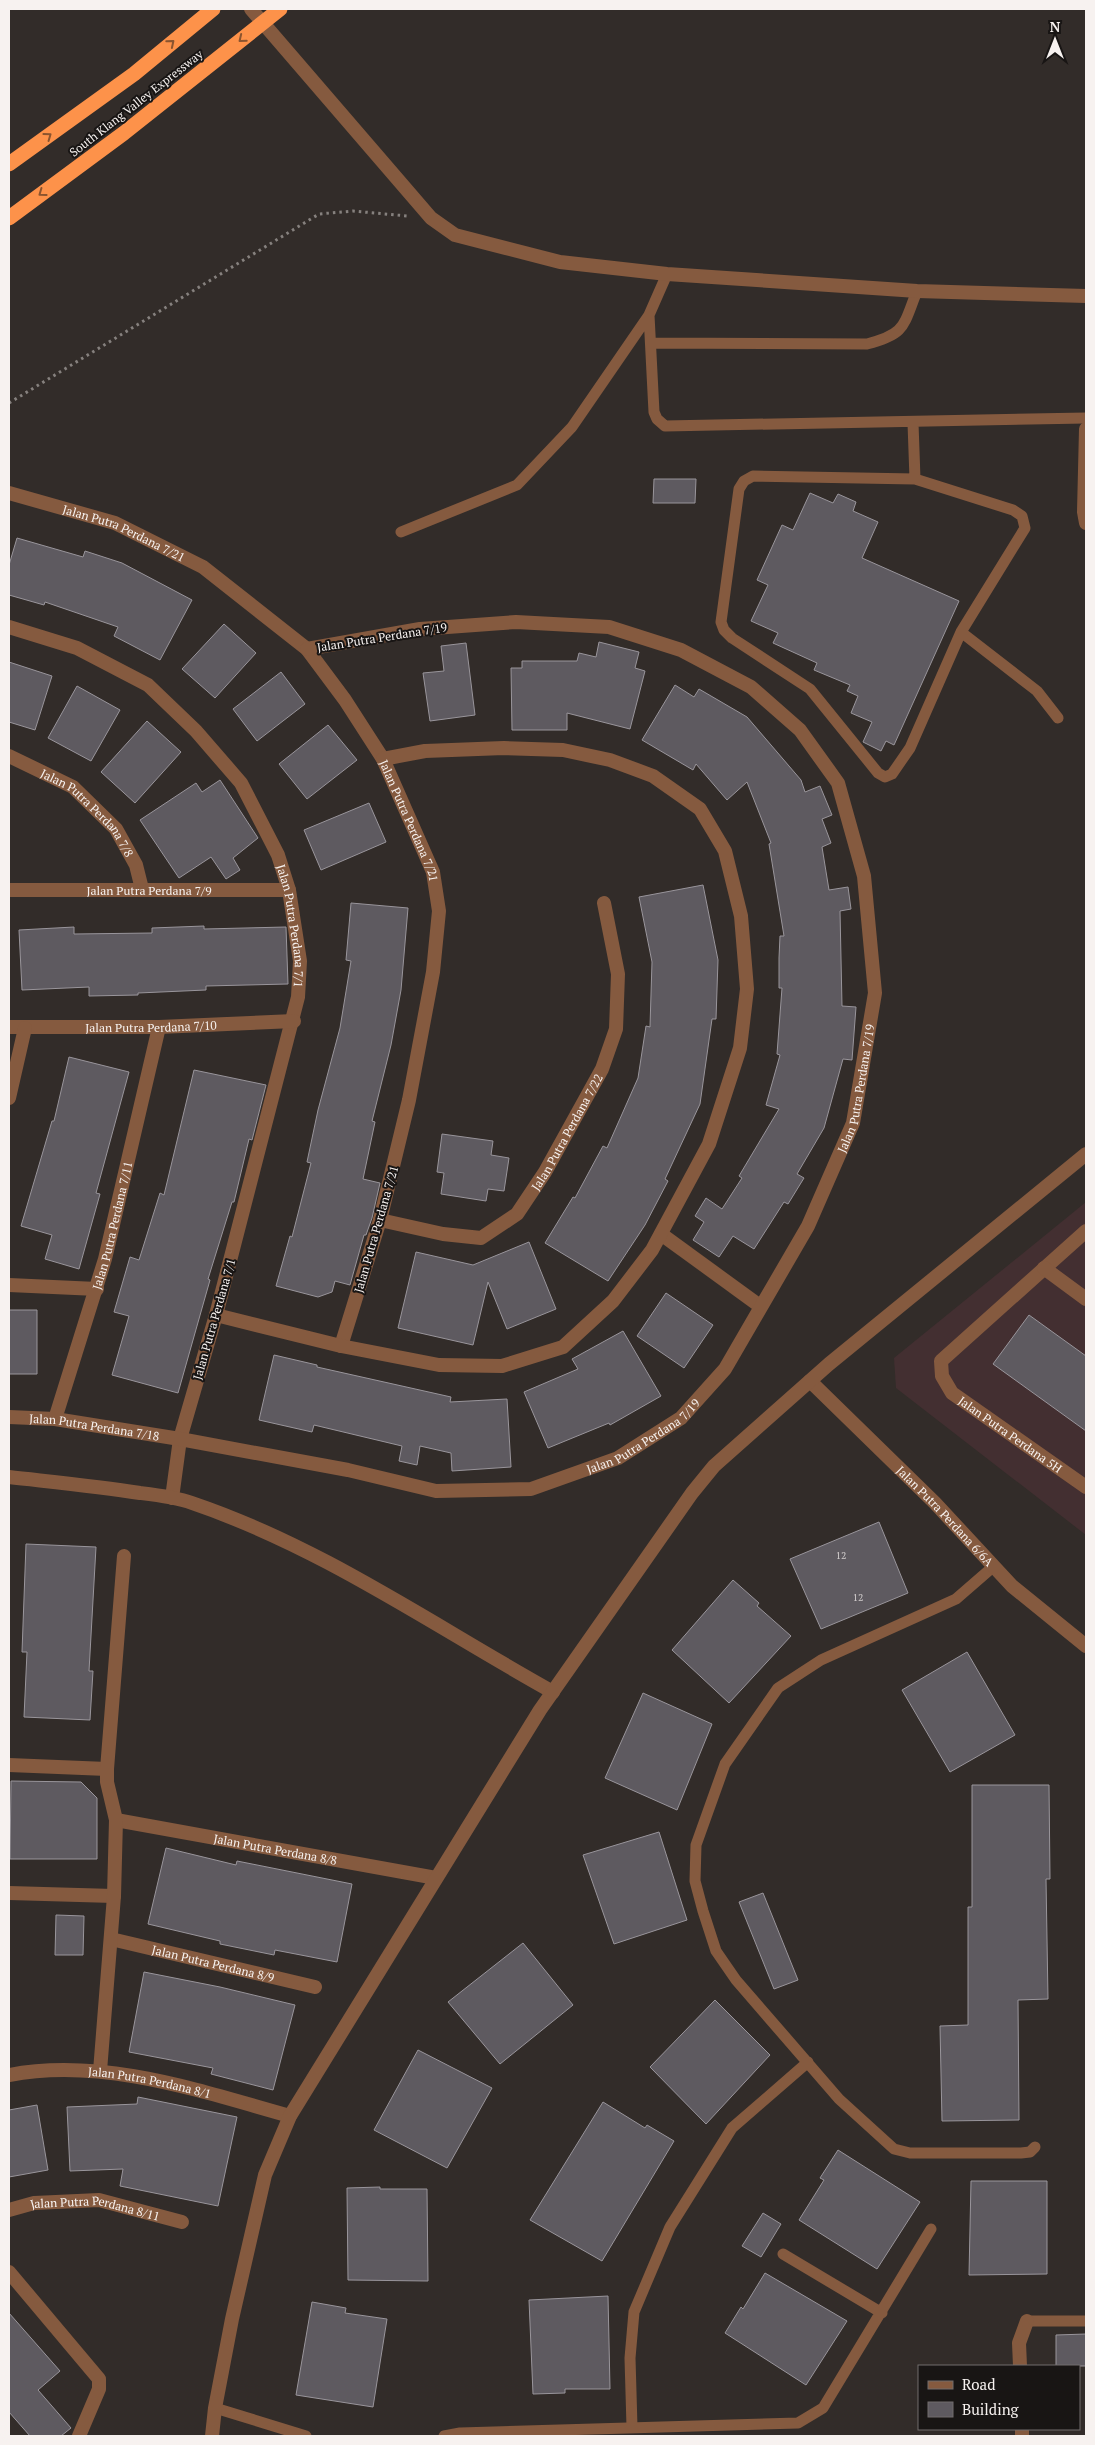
<svg xmlns="http://www.w3.org/2000/svg" width="1095" height="2445" font-family="'PT Serif',serif">
	<style>
		.commercial { fill: #432f31 }
		.building { fill: #5e5a60; stroke: #99959b }
		.lines { fill: none; stroke-linecap: round; stroke-linejoin: round }
		.path { stroke: #86817e; stroke-width: 3; stroke-dasharray: 2.5 4; stroke-linecap: butt }
		.service { stroke: #855a3f; stroke-width: 11 }
		.minor { stroke: #855a3f; stroke-width: 14 }
		.tertiary { stroke: #855a3f; stroke-width: 14 }
		.motorway { stroke: #fd924a; stroke-width: 15 }
		.oneway { stroke: #8a542f }
		.labels { text-anchor: middle; dominant-baseline: central; stroke-width: 4; stroke-linejoin: round; paint-order: stroke }
		.number-label { font-size: 10px; fill: #d1cccc }
		.street-label { font-size: 12px; fill: #f7f2f0; stroke: #181514 }
	</style>
	<rect width="100%" height="100%" fill="#322c29"/>
	<path class="commercial" d="M1086,1202v333l-190,-147 -2,-30z"/>
	<path class="building" d="M654,479h42l-1,24h-42z
		M810,493l23,10 5,-9 18,8 -3,9 25,11 -16,36 97,43 -65,144 -8,-4 -5,10 -18,-9 9,-20 -21,-9 7,-17 -11,-5 3,-6 -36,-15 3,-7 -44,-20 5,-10 -27,-12 17,-36 -11,-5 25,-55 11,5z
		M17,538l66,19 2,-6 37,12 70,37 -32,60 -46,-24 4,-9 -73,-25 -1,3 -35,-10v-30z
		M224,624l32,29 -41,45 -33,-29z
		M599,642l40,10 -4,16 10,3 -15,58 -63,-16v17h-55l-1,-62h11v-7h55l2,-8 17,4z
		M466,643l9,72 -45,6 -7,-48 21,-2 -3,-25z
		M9,662l43,14 -17,54 -26,-8z
		M281,672l24,32 -48,37 -24,-32z
		M675,685l19,12 5,-8 48,28 54,63 4,12 15,-6 12,29 -10,4 9,24 -9,4 7,43 19,-3 3,22 -11,2 2,95 14,1 -4,53 -9,-1 -19,69 -27,46 7,4 -16,26 -4,-2 -30,47 -21,-13 -14,21 -26,-17 11,-18 -9,-6 11,-18 16,11 20,-31 -3,-2 40,-67 -13,-4 14,-50 -3,-1 5,-66h-3v-30l1,-22h4l-15,-92 2,-1 -24,-61 -20,18 -31,-36 -3,6 -51,-30z
		M77,686l43,24 -29,51 -43,-23z
		M147,721l34,31 -46,51 -34,-31z
		M328,725l29,35 -50,39 -28,-35z
		M220,780l38,58 -25,20 7,12 -14,9 -15,-22 -32,21 -39,-58 56,-37 6,9z
		M369,803l17,39 -65,28 -17,-40z
		M703,885l15,75 -2,59h-4l-12,85 -35,75 3,2 -23,44 -37,56 -63,-38 28,-46 2,1 28,-52 4,2 31,-70 8,-52 4,1 2,-65 -13,-65z
		M351,903l57,5 -7,82 -10,55 -19,76 3,1 -12,57 17,4 -8,35 -6,17h-2l-14,50 -15,-4 -3,11 -14,5 -42,-11 14,-50 2,1 19,-74 -4,-1 11,-52 22,-82 11,-67 -5,-1z
		M204,926v3l82,-2 2,57 -82,2v4l-68,3v2l-49,1v-9l-67,3 -3,-60 55,-3v7l78,-1v-5z
		M69,1057l60,15 -33,121 4,1 -21,75 -34,-10 7,-24 -31,-9 31,-105h2z
		M194,1070l72,15 -14,55 -3,-1 -15,63h-2l-24,77 2,1 -32,113 -66,-18 17,-59 -15,-4 16,-55 9,3 21,-67 4,2z
		M442,1134l51,7 -2,14 18,3 -5,33 -16,-2 -2,12 -45,-7 3,-21 -7,-1z
		M529,1242l27,67 -49,20 -19,-47 -15,63 -75,-17 18,-76 57,13z
		M666,1293l47,32 -29,43 -47,-32z
		M9,1310h28v64h-28z
		M1029,1315l57,41v75l-93,-67z
		M623,1331l38,65 -51,29 -1,-2 -61,25 -24,-56 54,-23 -6,-10z
		M274,1355l43,10v2l134,30 -1,5 57,-3 4,68 -59,4 -1,-18 -31,-7 -3,19 -18,-4 3,-15 -88,-21 -2,7 -53,-12z
		M879,1522l29,71 -87,36 -31,-70z
		M26,1544l70,3 -7,124h4l-3,49 -66,-3 3,-65h-5z
		M733,1580l26,23 -2,3 34,30 -62,67 -57,-53z
		M967,1652l48,83 -65,37 -48,-82z
		M643,1693l69,31 -35,86 -72,-32z
		M11,1781l70,1 16,16v61h-87z
		M972,1785h77l1,94h-4l2,120 -30,1 1,120 -77,1 -2,-95 28,-1v-118h4z
		M659,1832l28,88 -73,24 -31,-89z
		M166,1848l70,17 1,-4 115,23 -15,78 -62,-12 -1,5 -54,-11v-3l-72,-17z
		M763,1893l35,87 -24,9 -35,-87z
		M56,1915l28,1 -1,39h-28z
		M523,1943l50,62 -73,59 -52,-62z
		M144,1972l76,15 75,18 -22,85 -62,-16 2,-6 -84,-16z
		M715,2000l55,55 -64,69 -56,-57z
		M418,2050l74,38 -45,80 -73,-38z
		M138,2097l99,20 -19,89 -98,-20 3,-17 -53,2 -3,-64 70,-3z
		M603,2102l42,26 2,-3 27,16 -72,120 -72,-41z
		M37,2105l11,65 -39,7v-67z
		M838,2150l82,52 -43,67 -78,-49 25,-40 -4,-2z
		M971,2181h76v93l-78,1z
		M380,2187v2h47l1,92 -80,-1 -1,-92z
		M763,2213l18,11 -20,33 -19,-11z
		M765,2273l82,48 -41,64 -81,-52 16,-26 2,2z
		M608,2296l2,93h-45v4l-32,1 -4,-94z
		M312,2302l34,6 -1,5 42,6 -14,88 -77,-12z
		M9,2313l51,58 -22,19 33,38 -10,8h-31l-21,-24z
		M1086,2334v32h-30v-31z"/>
	<g class="lines">
		<path class="path" d="M9,403l310,-189 34,-3 54,5"/>
		<path class="service" d="M649,315l5,97 3,7 8,7 421,-8
			M651,343l216,1c39,-10 36,-18 50,-53
			M913,423l2,56
			M753,476l162,3 98,31 9,6 3,12 -64,104 -51,116 -18,26 -7,3 -7,-4 -68,-84 -78,-51 -8,-8 -3,-8 18,-133 5,-8z
			M401,532l116,-47 55,-58 77,-112 18,-41
			M961,632l76,59 21,27
			M994,1566l-38,33 -135,61 -43,28 -53,76 -29,81 -1,36 8,30 13,40 20,29 103,119 55,50 16,4h111l9,-1 5,-5
			M783,2254l99,59
			M1027,2321h59
			M215,2408l91,28
			M632,2427l-2,-69 4,-46 36,-85 62,-99 76,-66
			M444,2436l16,-3 338,-10 25,-15 108,-179"/>
		<g class="minor">
			<path d="M251,9l180,209 24,17 105,27 107,12 250,17 169,5"/>
			<path id="s1" d="M9,493l106,30 88,44 104,82 38,51 38,59 50,113 6,39 -6,61 -24,128 -29,120 -39,126"/>
			<path id="s2" d="M9,627l68,21 71,37 48,46 45,52 37,72 11,35 11,71 -2,36 -82,318 -36,124 -8,59"/>
			<path id="s3" d="M9,756l64,31 43,42 20,36 6,24"/>
			<path id="s4" d="M9,890h280"/>
			<path id="s5" d="M9,1027h150l135,-6"/>
			<path d="M9,1098l16,-70"/>
			<path id="s6" d="M380,1220l63,14 38,4 36,-24 28,-42 57,-103 14,-40 2,-55 -14,-71"/>
			<path id="s7" d="M1086,1231l-145,130 1,15 10,17 134,94"/>
			<path d="M661,1234l99,72"/>
			<path d="M1044,1268l42,31"/>
			<path d="M9,1285l88,4"/>
			<path d="M216,1315l125,31 98,19 63,1 61,-19 50,-46 39,-51 57,-106 31,-96 7,-59 -6,-73 -16,-65 -25,-42 -47,-33 -43,-16 -47,-10 -59,-2 -79,3 -42,8"/>
			<path id="s8" d="M9,1417l46,2 125,20 168,31 88,21 95,-2 87,-31 63,-40 44,-49 83,-143 45,-103 22,-130 -11,-117 -26,-93 -38,-53 -49,-43 -70,-37 -72,-23 -93,-5 -96,7 -113,20"/>
			<path id="s9" d="M55,1419l50,-160 54,-232"/>
			<path d="M9,1477c44,5 87,9 131,16 17,2 35,4 52,10 130,44 242,123 361,189"/>
			<path d="M9,1765l98,4"/>
			<path id="s10" d="M116,1820l320,58"/>
			<path d="M9,1893l105,3"/>
			<path id="s11" d="M111,1939l204,48"/>
			<path d="M100,2071l14,-175 2,-76 -9,-38v-13l17,-213"/>
			<path id="s12" d="M9,2075c94,-18 191,16 281,41"/>
			<path id="s13" d="M9,2210l25,-7 65,-3 83,22"/>
			<path d="M9,2272l90,107v10l-20,47"/>
			<path d="M1020,2366l-1,-23 8,-22"/>
			<path d="M1022,2429v7"/>
		</g>
		<g class="tertiary">
			<path d="M1086,429l-2,83 2,11"/>
			<path id="s14" d="M810,1381l125,122 77,83 74,60"/>
			<path d="M212,2436l3,-28 17,-89 33,-144 25,-59 250,-406 152,-217 22,-27 115,-102 257,-210"/>
		</g>
		<path class="motorway" d="M9,164l125,-90 79,-65
			M9,218l115,-85 156,-124"/>
	</g>
	<defs><path id="oneway-chevron" d="M-2-3.5L2.5 0L-2 3.5" fill="none" stroke-width="1.6" stroke-linecap="round" stroke-linejoin="round" transform="scale(1.25)"/></defs>
	<g class="oneway">
		<use href="#oneway-chevron" transform="translate(242 39) rotate(141)"/>
		<use href="#oneway-chevron" transform="translate(171 43) rotate(-40)"/>
		<use href="#oneway-chevron" transform="translate(48 136) rotate(-36)"/>
		<use href="#oneway-chevron" transform="translate(42 193) rotate(144)"/>
	</g>
	<g class="labels">
		<g class="number-label">
			<text x="841" y="1555">12</text>
			<text x="858" y="1597">12</text>
		</g>
		<g class="street-label">
			<text transform="translate(136 103) rotate(-38)">South Klang Valley Expressway</text>
			<text stroke="none"><textPath href="#s1" startOffset="122">Jalan Putra Perdana 7/21</textPath></text>
			<text transform="translate(382 637) rotate(-9)">Jalan Putra Perdana 7/19</text>
			<text stroke="none"><textPath href="#s3" startOffset="99">Jalan Putra Perdana 7/8</textPath></text>
			<text stroke="none"><textPath href="#s1" startOffset="542">Jalan Putra Perdana 7/21</textPath></text>
			<text stroke="none"><textPath href="#s4" startOffset="140">Jalan Putra Perdana 7/9</textPath></text>
			<text stroke="none"><textPath href="#s2" startOffset="440">Jalan Putra Perdana 7/1</textPath></text>
			<text stroke="none"><textPath href="#s5" startOffset="142">Jalan Putra Perdana 7/10</textPath></text>
			<text stroke="none"><textPath href="#s8" startOffset="1074">Jalan Putra Perdana 7/19</textPath></text>
			<text stroke="none"><textPath href="#s6" startOffset="242">Jalan Putra Perdana 7/22</textPath></text>
			<text stroke="none"><textPath href="#s9" startOffset="202">Jalan Putra Perdana 7/11</textPath></text>
			<text transform="translate(376 1229) rotate(-74)">Jalan Putra Perdana 7/21</text>
			<text transform="translate(214 1319) rotate(-74)">Jalan Putra Perdana 7/1</text>
			<text stroke="none"><textPath href="#s8" startOffset="86">Jalan Putra Perdana 7/18</textPath></text>
			<text stroke="none"><textPath href="#s8" startOffset="654">Jalan Putra Perdana 7/19</textPath></text>
			<text stroke="none"><textPath href="#s7" startOffset="301">Jalan Putra Perdana 5H</textPath></text>
			<text stroke="none"><textPath href="#s14" startOffset="191">Jalan Putra Perdana 6/6A</textPath></text>
			<text stroke="none"><textPath href="#s10" startOffset="162">Jalan Putra Perdana 8/8</textPath></text>
			<text stroke="none"><textPath href="#s11" startOffset="105">Jalan Putra Perdana 8/9</textPath></text>
			<text stroke="none"><textPath href="#s12" startOffset="142">Jalan Putra Perdana 8/1</textPath></text>
			<text stroke="none"><textPath href="#s13" startOffset="88">Jalan Putra Perdana 8/11</textPath></text>
		</g>
	</g>
	<rect width="1095" height="2445" fill="none" stroke="#f7f2f0" stroke-width="20"/>
	<rect x="918" y="2365" width="162" height="65" fill="#181514" stroke="#716d6c"/>
	<rect x="928" y="2381" width="25" height="8" fill="#855a3f" stroke="#716d6c"/>
	<text x="962" y="2390" font-size="15" fill="#f7f2f0">Road</text>
	<rect x="928" y="2402" width="25" height="15" fill="#5e5a60" stroke="#716d6c"/>
	<text x="962" y="2415" font-size="15" fill="#f7f2f0">Building</text>
	<g transform="translate(1055 40)" stroke="#181514" stroke-width="4" paint-order="stroke">
	<path d="M0-4L9 19L0 12L-9 19Z" fill="#f7f2f0"/>
	<text y="-8" font-size="14" font-weight="bold" text-anchor="middle" fill="#f7f2f0">N</text>
	</g>
</svg>
